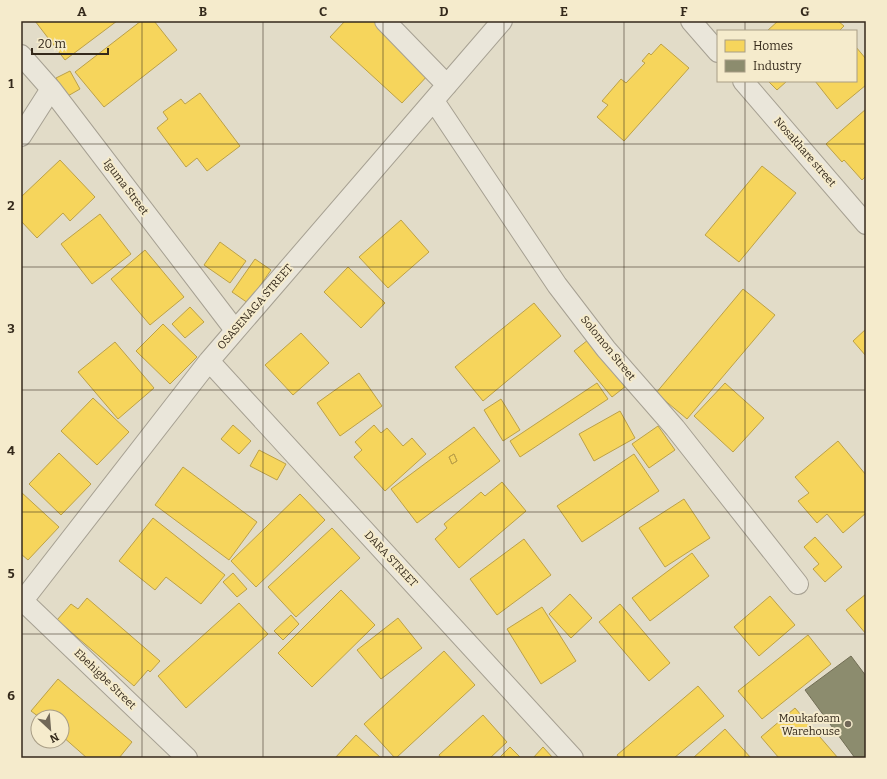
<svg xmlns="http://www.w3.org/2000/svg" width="887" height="779" font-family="Bitter,serif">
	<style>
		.homes { fill: #f6d55c; stroke: #bca148; fill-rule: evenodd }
		.industry { fill: #8c8c6e; stroke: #726e55 }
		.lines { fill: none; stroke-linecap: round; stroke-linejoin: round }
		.minor-casing { stroke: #a6a092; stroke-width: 22 }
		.minor { stroke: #eae6da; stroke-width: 20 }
		.grid { fill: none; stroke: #34291b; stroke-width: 1; stroke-opacity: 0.55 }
		.poi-dot { fill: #716858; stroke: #f5ebcc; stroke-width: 1.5 }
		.labels { text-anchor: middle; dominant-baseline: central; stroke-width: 4; stroke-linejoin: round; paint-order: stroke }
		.street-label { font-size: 11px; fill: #34291b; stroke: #f5ebcc }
		.poi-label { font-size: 11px; fill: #34291b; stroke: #f5ebcc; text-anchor: end }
		.neatline { fill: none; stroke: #34291b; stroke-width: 1.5 }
		.grid-label { font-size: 13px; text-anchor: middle; font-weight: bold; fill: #34291b }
	</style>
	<rect width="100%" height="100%" fill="#e2dcc8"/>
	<path class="homes" d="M35,21h82l-52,39z
		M141,21h13l23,29 -73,57 -29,-35z
		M345,21h29l56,52 -28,30 -72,-66z
		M778,21h60l6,5 -5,5h-72z
		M661,44l28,24 -65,73 -27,-24 11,-12 -6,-4 19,-22 5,4 19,-20 -3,-2 7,-8 2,2z
		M856,47l10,12v26l-29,24 -22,-28h41z
		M70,71l10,18 -14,8 -10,-19z
		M768,81h19l-10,9z
		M200,93l40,53 -33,25 -10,-13 -11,9 -29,-39 11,-9 -5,-7 18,-13 4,5z
		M866,109v67l-4,4 -18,-20 -2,2 -16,-18z
		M60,160l35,37 -25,24 -7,-8 -26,25 -16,-17v-24z
		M762,166l34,27 -57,69 -34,-27z
		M100,214l31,40 -39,30 -31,-40z
		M401,220l28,32 -41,36 -29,-31z
		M220,242l26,19 -16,22 -26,-18z
		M145,250l39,47 -34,28 -39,-46z
		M255,259l16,11 -23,33 -16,-11z
		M348,267l37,36 -24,25 -37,-36z
		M743,289l32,26 -88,104 -31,-26z
		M534,303l27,33 -78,65 -28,-34z
		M190,307l14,15 -19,16 -13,-14z
		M163,324l34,33 -27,27 -34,-33z
		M866,329v27l-13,-15z
		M301,333l28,30 -36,32 -28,-30z
		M588,340l38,46 -14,11 -38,-46z
		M115,342l39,46 -36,31 -40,-47z
		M359,373l23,33 -42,30 -23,-33z
		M597,383l11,16 -88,58 -10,-16z
		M725,383l39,35 -31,34 -39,-36z
		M93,398l36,34 -32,33 -36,-34z
		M501,399l19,31 -17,11 -19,-31z
		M620,411l15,27 -41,23 -15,-27z
		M233,425l18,16 -12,13 -18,-15z
		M374,425l7,8 6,-5 16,18 9,-8 14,16 -41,37 -31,-34 8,-7 -7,-8z
		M658,426l17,24 -26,18 -17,-24z
		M474,427l26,34 -83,62 -26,-34zM454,454l3,7 -5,3 -3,-7z
		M838,441l28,34v38l-23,20 -16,-19 -10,9 -19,-22 11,-8 -14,-16z
		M259,450l27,14 -9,16 -27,-14z
		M59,453l32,31 -30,31 -32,-31z
		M454,454l3,7 -5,3 -3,-7z
		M634,454l25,37 -77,51 -25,-36z
		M183,467l74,55 -28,38 -74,-55z
		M502,482l24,29 -67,57 -24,-29 12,-11 -3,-4 37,-32 4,4z
		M21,492l38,35 -31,33 -7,-6z
		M300,494l25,26 -69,67 -25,-26z
		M684,499l26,39 -45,29 -26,-39z
		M153,518l72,57 -24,29 -35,-27 -11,13 -36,-29z
		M332,528l28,30 -64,59 -28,-30z
		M815,537l27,30 -17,15 -12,-13 6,-5 -15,-17z
		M524,539l27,36 -54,40 -27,-36z
		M692,553l17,23 -59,45 -18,-23z
		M233,573l14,16 -10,8 -14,-15z
		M341,590l34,35 -63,62 -34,-34z
		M570,594l22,24 -21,20 -22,-24z
		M866,594v40l-20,-24z
		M770,596l25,29 -36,31 -25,-29z
		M87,598l73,63 -10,11 -2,-2 -14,16 -77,-66 14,-16 7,5z
		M239,603l29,31 -82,74 -28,-32z
		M620,604l50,59 -21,18 -50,-59z
		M542,607l34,54 -35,23 -34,-55z
		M291,615l8,9 -16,16 -9,-9z
		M398,618l24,30 -41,31 -24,-29z
		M808,635l23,29 -69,55 -24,-28z
		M444,651l31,34 -79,73h-1l-31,-34z
		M58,679l74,63 -13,16h-32l-25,-22v-19h-23l-8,-6z
		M698,686l26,30 -50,42h-55l-2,-3z
		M795,708l43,50h-59l-18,-21z
		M483,715l24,27 -17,16h-49l-2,-3z
		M725,729l26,29h-58z
		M356,735l25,23h-46z
		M510,747l11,11h-22z
		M543,747l10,11h-20z"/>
	<path class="industry" d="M851,656l15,20v82h-11l-50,-68z"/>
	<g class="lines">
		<defs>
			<path id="minor" d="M385,21l62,64
				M691,21l27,31
				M21,55l30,34 184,241
				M743,81l123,143
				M434,101l123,184 49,64 69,79 123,156
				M21,136l30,-47
				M209,361l364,397
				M23,601l164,157
				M21,603l188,-242 293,-340"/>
		</defs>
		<use href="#minor" class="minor-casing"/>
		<use href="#minor" class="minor"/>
	</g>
	<path class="grid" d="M142,21v737M263,21v737M383,21v737M504,21v737M624,21v737M745,21v10M745,81v677M21,144h845M21,267h845M21,390h845M21,512h845M21,634h845"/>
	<circle class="poi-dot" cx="848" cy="724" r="4"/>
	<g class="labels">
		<g class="street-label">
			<text transform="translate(805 152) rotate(49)">Nosakhare street</text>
			<text transform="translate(126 187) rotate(53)">Iguma Street</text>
			<text transform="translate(255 307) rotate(-49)">OSASENAGA STREET</text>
			<text transform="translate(608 348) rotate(51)">Solomon Street</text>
			<text transform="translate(391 559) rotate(47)">DARA STREET</text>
			<text transform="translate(105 679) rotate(44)">Ebehigbe Street</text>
		</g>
		<g class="poi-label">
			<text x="840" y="718">Moukafoam<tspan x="840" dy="13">Warehouse</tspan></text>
		</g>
	</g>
	<rect width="887" height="779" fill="none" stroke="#f5ebcc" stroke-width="44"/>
	<rect x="717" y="30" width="140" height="52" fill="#f5ebcc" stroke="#a89d85"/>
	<rect x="725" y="40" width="20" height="12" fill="#f6d55c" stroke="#a89d85"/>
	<text x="753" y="50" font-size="12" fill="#34291b">Homes</text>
	<rect x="725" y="60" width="20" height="12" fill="#8c8c6e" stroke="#a89d85"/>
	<text x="753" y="70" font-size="12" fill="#34291b">Industry</text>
	<g transform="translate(50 729) rotate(154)"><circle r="19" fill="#f5ebcc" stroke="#a89d85"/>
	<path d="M0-3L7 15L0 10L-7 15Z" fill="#716858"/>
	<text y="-6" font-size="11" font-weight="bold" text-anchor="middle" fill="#34291b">N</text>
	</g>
	<path d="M32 48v6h76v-6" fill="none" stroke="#34291b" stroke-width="2"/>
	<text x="38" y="48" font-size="12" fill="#34291b" stroke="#f5ebcc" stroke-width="3" paint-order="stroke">20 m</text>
	<rect x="22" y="22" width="843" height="735" class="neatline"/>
	<g class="grid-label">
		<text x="82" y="16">A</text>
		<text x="203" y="16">B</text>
		<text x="323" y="16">C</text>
		<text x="444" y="16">D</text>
		<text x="564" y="16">E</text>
		<text x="684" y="16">F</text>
		<text x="805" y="16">G</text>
		<text x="11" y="88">1</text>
		<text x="11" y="210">2</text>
		<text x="11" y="333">3</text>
		<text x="11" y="455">4</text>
		<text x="11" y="578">5</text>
		<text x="11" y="700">6</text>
	</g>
</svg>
